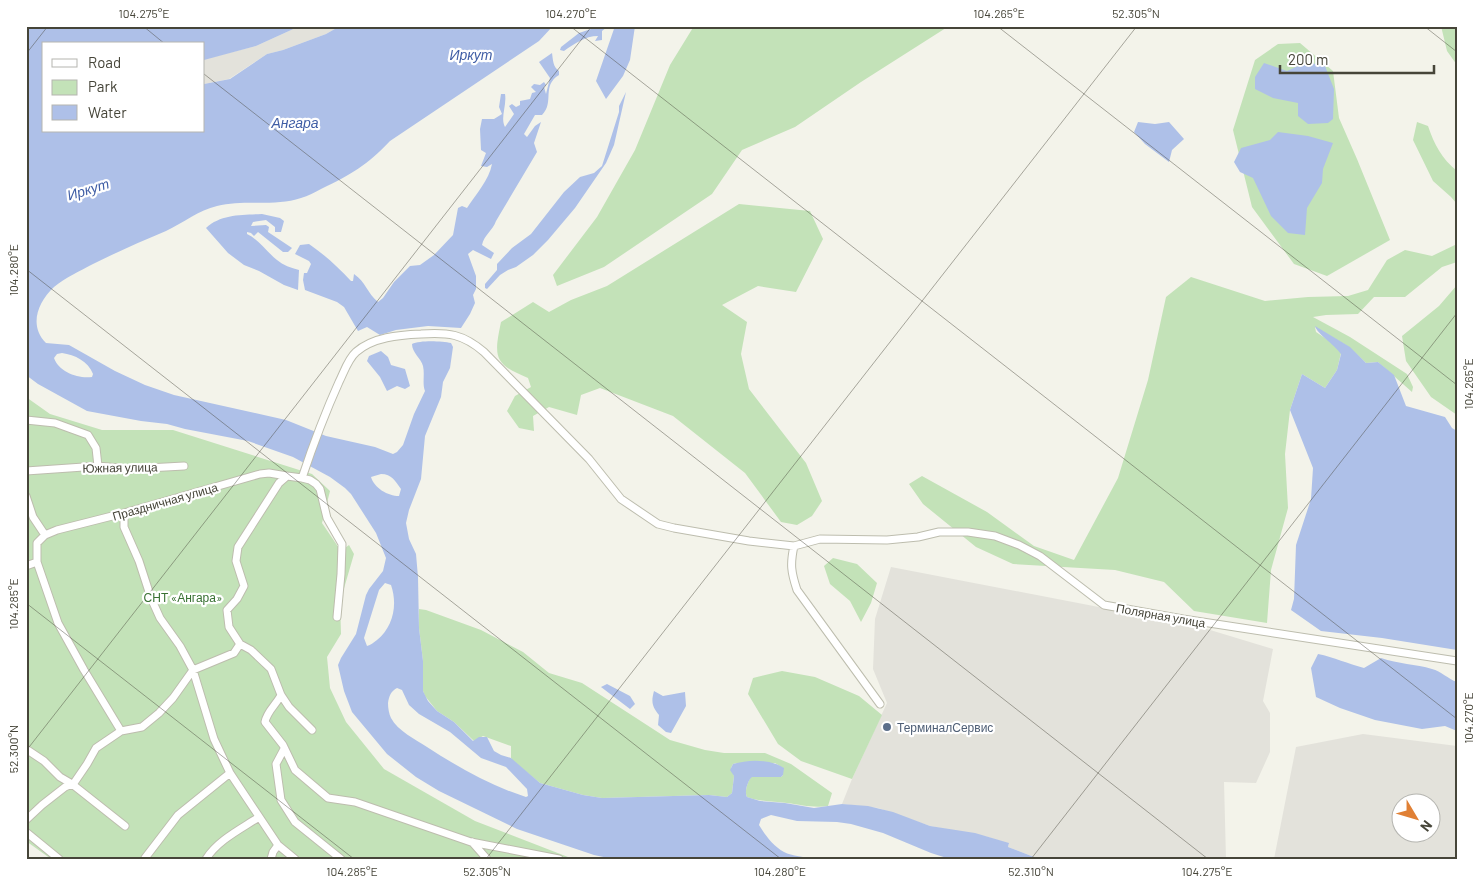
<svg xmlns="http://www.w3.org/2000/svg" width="1483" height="885" font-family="Barlow,sans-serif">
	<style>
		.industrial { fill: #e3e2db; fill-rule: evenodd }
		.green { fill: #c3e2b8 }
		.water { fill: #aec0e8; fill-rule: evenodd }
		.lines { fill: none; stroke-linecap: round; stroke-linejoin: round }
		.minor-casing { stroke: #bdbdae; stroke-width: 9 }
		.minor { stroke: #fff; stroke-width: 7 }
		.ticks { fill: none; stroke: #464539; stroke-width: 1; stroke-opacity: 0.45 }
		.service-dot { fill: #5c6f8a; stroke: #fff; stroke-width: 2 }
		.labels { text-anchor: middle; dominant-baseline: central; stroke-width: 4.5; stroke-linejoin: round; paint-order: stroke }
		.street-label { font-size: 12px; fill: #464539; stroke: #fff }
		.park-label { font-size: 12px; fill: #397133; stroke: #fff }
		.service-label { font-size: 12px; fill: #4e5e75; stroke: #fff; text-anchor: start }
		.water-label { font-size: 14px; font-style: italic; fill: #3f5da5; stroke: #fff }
		.neatline { fill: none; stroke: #464539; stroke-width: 2 }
		.ticks-label { font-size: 12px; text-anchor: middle; fill: #464539 }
	</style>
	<rect width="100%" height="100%" fill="#f3f3ea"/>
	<path class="industrial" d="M300,26h40l-14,8 -43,16 -16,4 -38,25 -25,5v-24l1,-1 51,-13z
		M891,567l306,59 76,23 -10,52 7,12v39l-14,31 -32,-1 2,77h-174l-5,-2 -1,2h-7l-31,-12 1,-3 -21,-7 -58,-11 -52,-18 -36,-4 10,-25 35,-76 -14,-34 2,-50z
		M1363,734l94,12v113h-183l22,-112zM1400,802h30v30h-30z"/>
	<path class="green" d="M694,26h255l-88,56 -66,45 -53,23 -30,44 -108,73 -47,19 -4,-11 44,-58 38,-67 35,-85z
		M1441,26h16v39l-10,-14z
		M1300,43l33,28 6,47 18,41 33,81 -63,36 -33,-12 -42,-57 -19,-77 22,-70 23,-16z
		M1417,122l11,4c6,18 14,33 29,45v33l-6,-7 -18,-16 -20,-41z
		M739,204l71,7 13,28 -27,53 -38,-6 -36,19 25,17 -6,32 8,35 57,74 16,38 -10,15 -15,9 -16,-3 -36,-49 -72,-57 -73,-28 -19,7 -4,20 -28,-8 -16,9 1,15 -15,-3 -12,-17 8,-15 16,-9 -3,-9c-35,-14 -34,-22 -27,-56l32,-20 16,10 22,-12 36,-14z
		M1457,244v18l-15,5 -37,30h-31l-16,17 -32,1 -13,2 37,20 57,37 6,13 -1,5 -34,-30 -12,1 -17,-16 -34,-20 1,5 18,12 7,9 -4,17 -12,18 -23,-14 -12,36 -5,44 3,54 -17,62 -4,53 -73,-12 -30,-29 -49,-12 -102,-6 -37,-17 -53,-43 -14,-20 13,-8 65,36 47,34 40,14 44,-82 30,-98 18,-83 25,-20 74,24 43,-4 40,-1 20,-6 19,-30 18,-10 27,6z
		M1457,285v130l-26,-18 -25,-36 -4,-25 37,-30z
		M26,397l24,17 52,16h71l139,44 18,17 -8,32 19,28 8,-6 5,9 -14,48 1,32 -14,23 3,31 16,34 38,47 91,52 93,36 12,2h-529l-25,-18z
		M833,558l24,6 20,19 -6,20 -10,19 -11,-21 -20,-17 -6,-18z
		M419,609l7,1 55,20 42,22 26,21 33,10 88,57 35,10 19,3h41l26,11 41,29 -4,13c-15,2 -26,-1 -41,-3 -14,-2 -26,-1 -40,-6 -3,-5 1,-17 5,-21l29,1 2,-2v-7l-8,-5h-38l-4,1 -2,4 3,8 -2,17 -5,4 -18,-2 -107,3 -19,-3 -43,-12 -27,-22 -2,-3v-12l-28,-10 -9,5 -20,-19 -17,-11 -12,-15 -2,-5v-30l-4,-33z
		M782,671l33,6 44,19 23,19 -30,64 -51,-18 -23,-17 -30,-50 5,-16z"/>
	<path class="water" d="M26,26h274l-44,20 -52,14v-16h-160v87h160v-47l26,-5 37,-25 16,-4 43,-16 14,-8h213l-14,15 -149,100c-24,25 -38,33 -69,48 -6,3 -13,7 -20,9 -27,9 -57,1 -84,8 -18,4 -34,17 -51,25 -24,10 -49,21 -73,33 -13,7 -27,13 -39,23 -17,16 -25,39 -8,56l23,2 46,26 30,14 29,10 112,25 40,16 49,11 18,7 4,-2 6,-7 11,-31 11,-23c-3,-8 0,-16 -2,-25 -2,-8 -11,-13 -11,-22 8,-4 30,-3 39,-1l2,4 -3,21 -7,14 -2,15 -16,39 -4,43 -12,31 -3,13 3,16 7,15 2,23 1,51 4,33v30l5,10 9,10 17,11 19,19 6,-4h8l7,14 7,4 10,3 29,25 43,12 19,3 107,-3 18,2 5,-4 2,-17 -4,-6 3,-6c16,-5 37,-5 51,4l-1,7 -2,2h-29c-4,3 -8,15 -5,20l13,4 25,2 29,5 28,-4 26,2 25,6 37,14 45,7 34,10 -1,4 31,12h-89l-19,-6 -48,-20 -32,-9 -14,-2 -40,-1 -26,-6 -10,4 -2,6c6,10 14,21 25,27 16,8 49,6 67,7h-238l-19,-4 -77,-26 -78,-38 -23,-14 -29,-23 -35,-42 -8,-21 -6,-26 3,-7 15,-24 10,-39 3,-6 14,-18 3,-13 -10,-25 -25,-39 -6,-6 -15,-11 -37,-20 -45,-16 -63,-12 -18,-5 -26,-3 -54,-10 -49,-27 -12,-9zM62,353c13,2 26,8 31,21l-1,3c-14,2 -33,-5 -38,-19l3,-4zM381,474c11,0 14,7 20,15l-2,7c-11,0 -25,-8 -28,-19zM385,583l6,2c7,20 2,42 -14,55 -4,3 -6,5 -10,6l-3,-8 15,-48zM397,688l5,2 7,15 10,9 31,18 31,26 25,9 21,22 1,7 -2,1c-35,-11 -68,-30 -99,-50 -12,-8 -29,-16 -36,-29 -2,-4 -3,-10 -3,-15 1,-7 3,-12 9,-15z
		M600,26l7,1 -5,4v9l-7,1 3,-5c-13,0 -24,8 -34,15l-4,-1 1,-3 18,-14z
		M615,26h20l-5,34 -7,16 -17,23 -10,-18z
		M552,53c1,7 1,14 7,18v4c-18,11 -4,27 -17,40h-7l-11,19 3,3 8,-11 6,-4 -7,21 3,9 -41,69c-3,9 -12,14 -14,24l12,8 -3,6 -18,-9 -5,4 8,22v13l-3,6 2,8 -5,11 -9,14 -33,-2 -32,4 -16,5 -13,-8 -9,4 -14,-24 -7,-5 -32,-12 -2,-10 1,-7h3l4,-9 -2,-3 -14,-7 5,-9 9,-1c16,11 29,23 42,37h2l1,-7c12,8 13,19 24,28l5,-4 11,-16 16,-16 10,-1 14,-10 19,-20 5,-27 4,-2 5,2c9,-14 22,-28 25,-44l-5,3 -6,-1 5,-13 -5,-3 -1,-21 2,-10h12l8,-5 -3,-7 2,-13h4c2,11 -5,24 0,33l9,-13 -5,-8 3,-2 4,3 4,-2v-4l10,-2 2,-6 4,-1 -5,-5 3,-3 6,1 4,-3 2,3 -2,2 2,7 4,-16 -11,-16z
		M1307,62l18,4 9,23 -1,30 -5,4 -20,1 -10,-8v-13l-25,-5 -18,-9v-12l9,-14 23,8z
		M626,92l-12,53 -8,18 -31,45 -27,32 -15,15 -17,12 -8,3 -8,5 -13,14 -2,-1v-4l12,-14v-6l15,-16 19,-14 33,-42 16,-15 14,-4 8,-7 17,-54v-6z
		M1138,122l17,2 14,-2 15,17 -12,11 -3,12 -24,-18 -11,-12z
		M1278,132l30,4 25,7 -10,26 -1,14 -15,25 -2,27 -17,-2 -17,-17 -18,-38 -13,-6 -6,-10 7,-14 29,-8z
		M262,214l18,4 4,3 -3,11h-6v-5l-9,-7 -13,2 -2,4 15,-1 3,2 -1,5 24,16 -4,4h-5l-25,-20 -4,4 -3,-3 -4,-1v2c11,5 20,18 30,26 6,5 14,8 22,10l-1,20 -14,-5 -25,-14 -15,-6 -16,-12 -22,-25c15,-14 36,-13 56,-14z
		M1315,326l35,21 16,16 12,-1 16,13 12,31 39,11 7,11 5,3v219l-75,-12 -61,-7 -30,-21 3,-11 2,-54 15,-46 2,-31 -23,-58 12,-36 23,14 12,-18 4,-16c-7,-10 -24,-20 -26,-28z
		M381,351l7,6 3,8 14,4 5,17 -5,3 -8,-3 -10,5 -7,-14 -13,-16 2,-5z
		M1318,654c16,3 30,10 46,14l17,-10c17,6 35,6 51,11 9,2 16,10 25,13v49l-12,-5 -23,3 -47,-9 -35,-12 -24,-11 -5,-29z
		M607,684l23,12 5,8 -5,5 -29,-22z
		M654,691l9,5 22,-4 1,14 -15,27 -5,-1 -8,-7 1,-10c-7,-9 -8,-13 -5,-24z"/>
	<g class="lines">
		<defs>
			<path id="minor" d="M26,420l29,3 33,12 8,13 2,18
				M26,471l72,-5 31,3 55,-3
				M302,478l8,2 6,4 4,5 7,29 15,26 -1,30 -4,43
				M26,496l7,21 12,18 -8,8v19l21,61 26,47 37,61
				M124,513v14l15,34 12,37 9,20 20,28 13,24 21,69 16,34 48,72 17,14
				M45,535l12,-5 67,-17 136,-39 9,-1 18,3
				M794,546c-4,18 -3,26 3,44l83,114
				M26,566l11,-4
				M281,695c-5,10 -14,16 -16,27l18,23 12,25 33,28 27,4 116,40 88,17
				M312,730l-23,-23 -8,-12 -10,-26 -20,-19 -11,-6 -11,-17 -2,-17 10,-11 7,-13 -8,-25 2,-14 41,-64 8,-7 15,2c11,-33 23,-65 37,-96 5,-10 9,-23 17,-30 17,-15 43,-17 65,-18 27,-2 42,0 63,18l105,107 32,40 37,25 16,4 75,13 45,5 26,-7 67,1 31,-3 21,-5h29l27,4 24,9 21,11 64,49 79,14 274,42
				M26,749l18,12 16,16 12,7 53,42
				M284,749l-8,15 5,36 14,22 46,37
				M26,820l16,-15 23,-18 9,-4 13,-19 9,-16 25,-17 21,-4 17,-14 14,-15 20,-28 41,-17 6,-9
				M26,832l33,27
				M472,842l15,17
				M145,858l33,-43 52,-42
				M206,859c12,-19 35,-30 53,-42
				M271,859l2,-7 5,-7"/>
		</defs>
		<use href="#minor" class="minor-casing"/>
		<use href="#minor" class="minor"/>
	</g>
	<path class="ticks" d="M143,26l22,18M570,26l887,693M997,26l460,359M1424,26l33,26M26,54l22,-28M204,74l1004,785M26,269l755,590M26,603l328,256M26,751l566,-725M486,859l651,-833M1031,859l426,-546"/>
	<circle class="service-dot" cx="887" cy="727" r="5"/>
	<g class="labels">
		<g class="street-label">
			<text transform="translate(120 467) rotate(-1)">Южная улица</text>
			<text transform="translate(165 501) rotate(-16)">Праздничная улица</text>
			<text transform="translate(1161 615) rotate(10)">Полярная улица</text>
		</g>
		<g class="park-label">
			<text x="183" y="597">СНТ «Ангара»</text>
		</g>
		<g class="service-label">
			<text x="897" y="727">ТерминалСервис</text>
		</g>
		<g class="water-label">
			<text x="471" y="54">Иркут</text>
			<text x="295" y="122">Ангара</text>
			<text transform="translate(88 189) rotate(-17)">Иркут</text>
		</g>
	</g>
	<rect width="1483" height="885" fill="none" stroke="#ffffff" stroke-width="55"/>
	<rect x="42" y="42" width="162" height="90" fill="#ffffff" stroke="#b5b5b0"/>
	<rect x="52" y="59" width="25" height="8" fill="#ffffff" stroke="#b5b5b0"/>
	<text x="88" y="68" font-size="15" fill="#464539">Road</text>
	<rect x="52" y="80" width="25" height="15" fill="#c3e2b8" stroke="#b5b5b0"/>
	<text x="88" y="92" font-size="15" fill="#464539">Park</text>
	<rect x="52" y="105" width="25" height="15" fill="#aec0e8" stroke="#b5b5b0"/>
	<text x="88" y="118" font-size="15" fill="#464539">Water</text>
	<g transform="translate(1416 818) rotate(128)"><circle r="24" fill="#ffffff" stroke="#b5b5b0"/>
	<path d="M0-4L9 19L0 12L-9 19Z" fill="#e08035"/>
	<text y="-8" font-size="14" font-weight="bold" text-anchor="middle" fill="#464539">N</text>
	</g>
	<path d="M1280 65v8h154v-8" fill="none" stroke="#464539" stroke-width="2.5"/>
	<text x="1288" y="65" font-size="15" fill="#464539" stroke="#ffffff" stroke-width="4" paint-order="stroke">200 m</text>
	<rect x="28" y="28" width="1428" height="830" class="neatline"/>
	<g class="ticks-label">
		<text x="144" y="18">104.275°E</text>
		<text x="571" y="18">104.270°E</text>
		<text x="999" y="18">104.265°E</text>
		<text x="1136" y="18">52.305°N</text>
		<text transform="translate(14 270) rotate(-90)" y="4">104.280°E</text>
		<text transform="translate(1469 384) rotate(-90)" y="4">104.265°E</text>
		<text transform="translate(14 604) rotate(-90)" y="4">104.285°E</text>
		<text transform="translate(1469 718) rotate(-90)" y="4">104.270°E</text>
		<text transform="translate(14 749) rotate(-90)" y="4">52.300°N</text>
		<text x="352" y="876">104.285°E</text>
		<text x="487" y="876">52.305°N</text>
		<text x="780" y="876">104.280°E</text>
		<text x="1031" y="876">52.310°N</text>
		<text x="1207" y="876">104.275°E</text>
	</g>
</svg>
